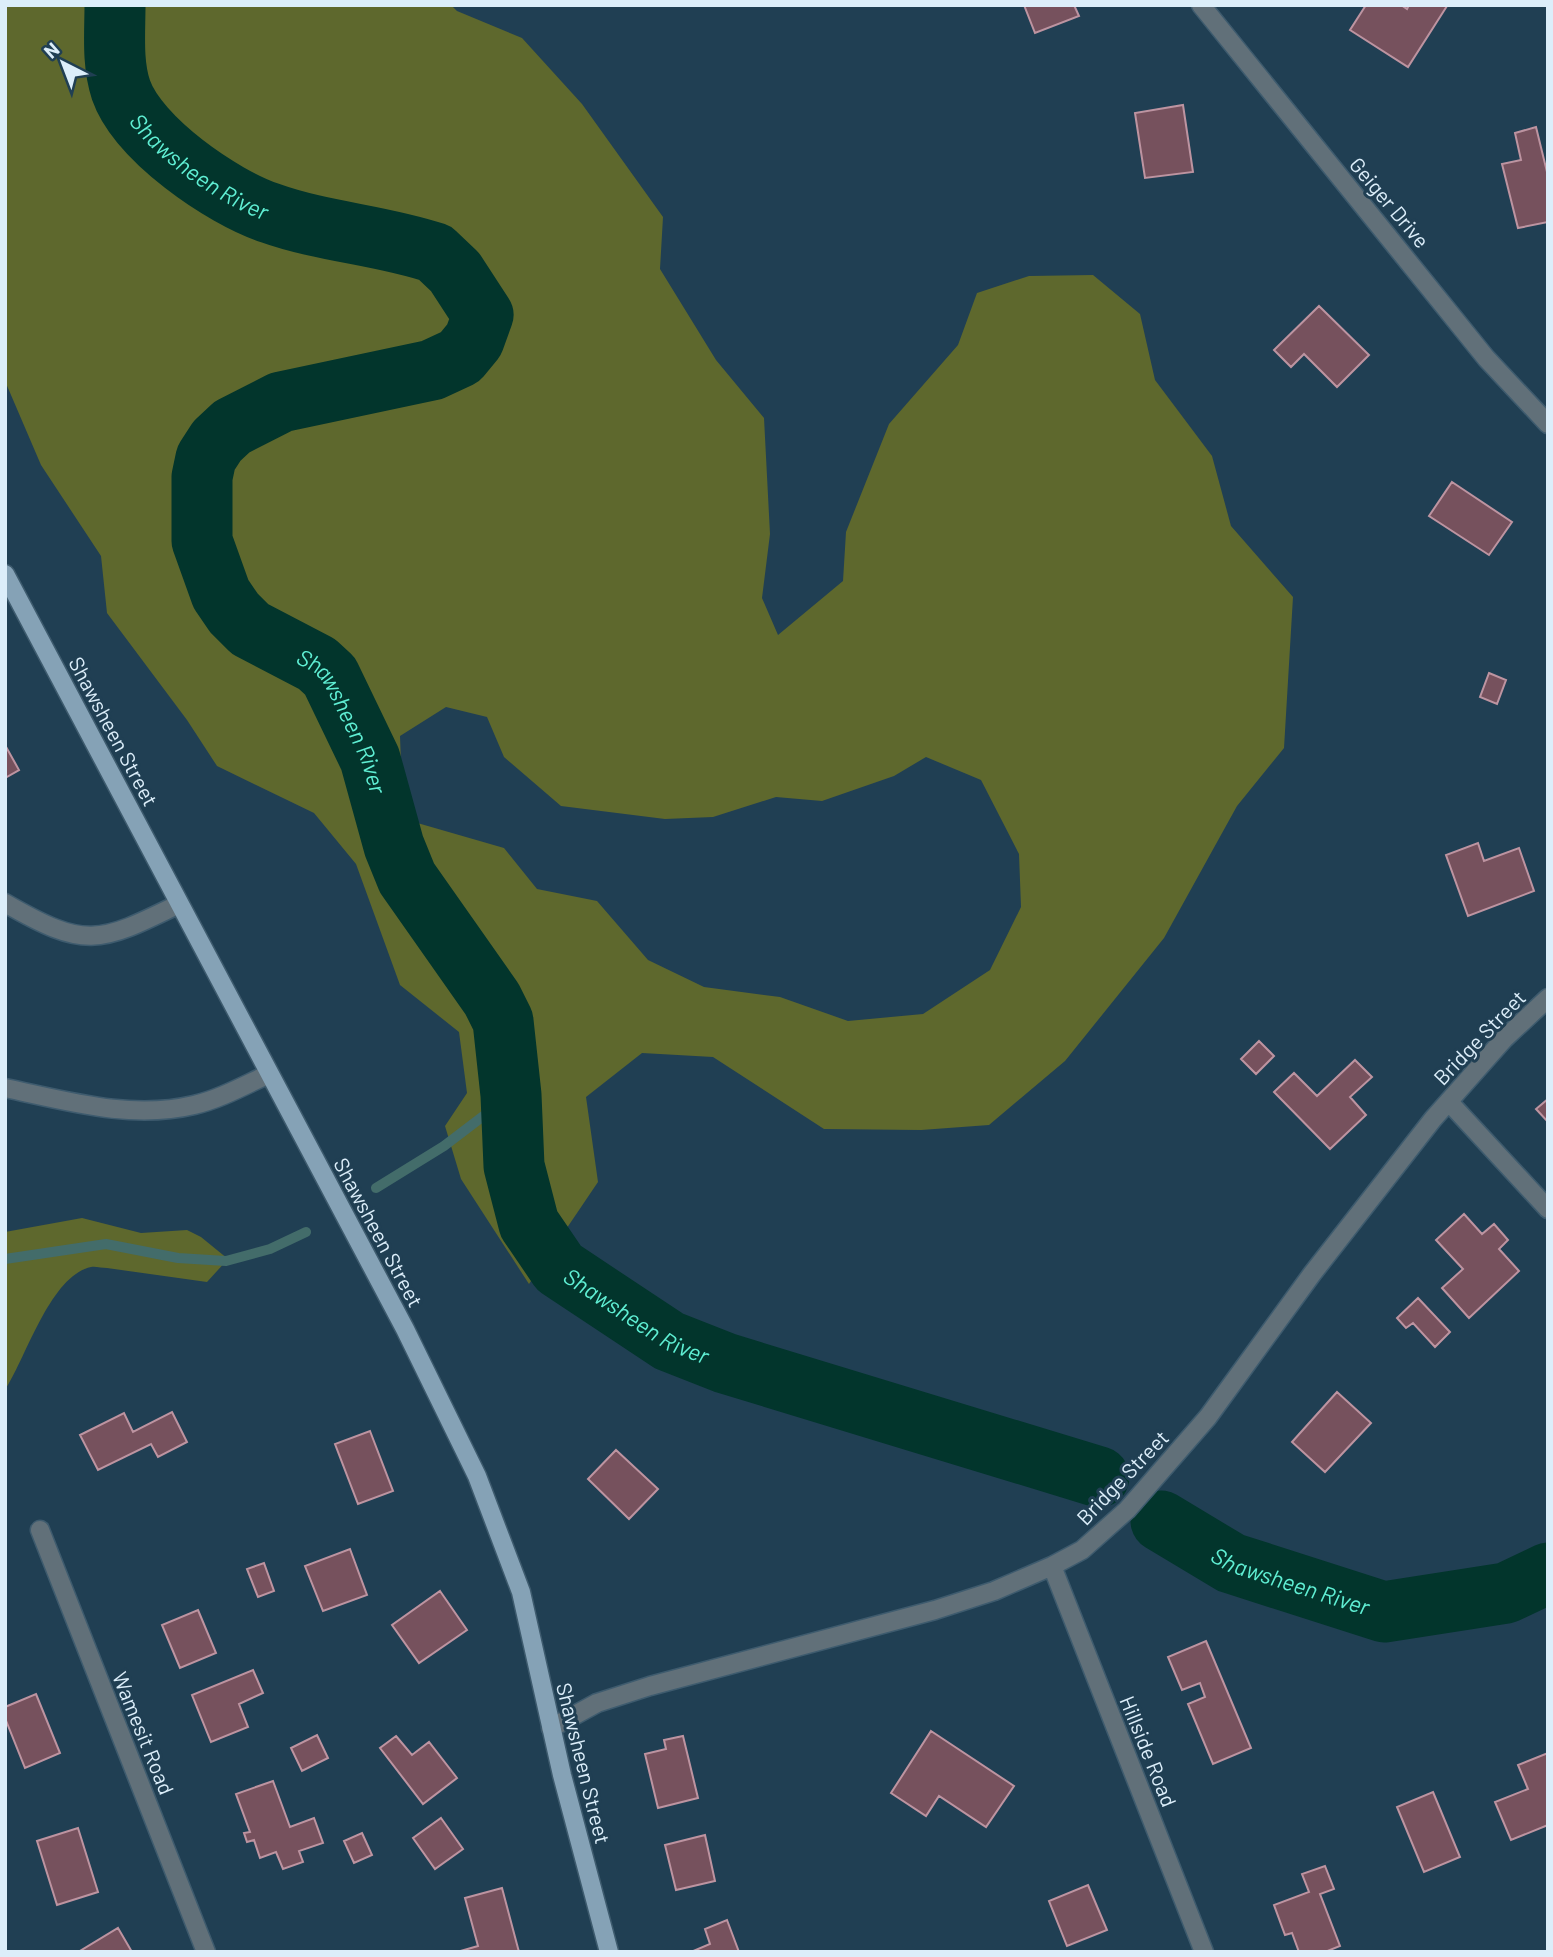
<svg xmlns="http://www.w3.org/2000/svg" width="1553" height="1957" font-family="Barlow,sans-serif">
	<style>
		.green { fill: #5e682d; fill-rule: evenodd }
		.lines { fill: none; stroke-linecap: round; stroke-linejoin: round }
		.stream { stroke: #436c6a; stroke-width: 10 }
		.river { stroke: #02352c; stroke-width: 61 }
		.building { fill: #76515d; stroke: #bd94a1; stroke-width: 2 }
		.minor-casing { stroke: #3e5b6e; stroke-width: 21 }
		.major-casing { stroke: #3e5b6e; stroke-width: 21 }
		.minor { stroke: #617079; stroke-width: 18 }
		.major { stroke: #85a2b6; stroke-width: 18 }
		.labels { text-anchor: middle; dominant-baseline: central; stroke-width: 6; stroke-linejoin: round; paint-order: stroke }
		.street-label { font-size: 21px; fill: #dceefa; stroke: #203f53 }
		.water-label { font-size: 23px; font-style: italic; fill: #5feed3; stroke: #203f53 }
	</style>
	<rect width="100%" height="100%" fill="#203f53"/>
	<path class="green" d="M5,5h446l6,6 65,27 60,66 81,113 -3,52 56,91 48,58 6,116 -8,64 16,37 65,-54 3,-49 43,-108 69,-79 19,-52 52,-17 64,-1 47,39 15,66 57,76 19,70 62,71 -9,151 -47,58 -73,132 -99,123 -76,64 -68,5 -97,-1 -111,-72 -71,-4 -56,44 12,85 -69,102 -68,-105 -16,-53 22,-33 -8,-61 -59,-47 -44,-121 -42,-51 -97,-47 -30,-46 -80,-107 -6,-57 -60,-91 -36,-84zM446,707l41,10 17,40 57,49 104,13 48,-2 63,-20 46,4 72,-25 32,-19 55,23 38,74 2,53 -31,63 -67,44 -75,7 -68,-24 -76,-10 -56,-27 -51,-59 -60,-12 -33,-41 -90,-26 -12,-32 -2,-54z
		M82,1218l59,15 46,-3 14,7 27,22 -21,23 -100,-14c-5,0 -12,-2 -16,-1 -41,9 -65,91 -86,123v-158z"/>
	<g class="lines">
		<path class="stream" d="M376,1188l68,-42 67,-51
			M5,1259l101,-15 72,14 48,3 44,-12 36,-17"/>
		<g class="river">
			<path id="s1" d="M115,5c0,28 -3,58 6,85 17,49 101,107 149,123 53,19 112,22 165,40l20,19 28,43 -9,25 -14,17 -28,13 -151,32 -49,25 -15,14 -11,17 -4,19v64l19,53 13,19 16,16 67,35 13,12 40,83 24,87 13,32 85,121 11,22 8,74 3,71 15,58 30,44 110,73 56,22 374,114"/>
			<path id="s2" d="M1161,1521l70,42 153,49 122,-19 42,-20"/>
		</g>
	</g>
	<path class="building" d="M1024,5h50l5,11 -44,17z
		M1366,5h35l6,4 2,-4 38,1 -39,61 -58,-37z
		M1183,105l10,67 -48,6 -10,-65z
		M1536,127l12,49v46l-30,6 -16,-64 19,-4 -6,-27z
		M1319,306l50,49 -32,32 -33,-33 -13,13 -17,-17z
		M1452,482l60,40 -23,33 -60,-39z
		M1489,673l17,7 -9,24 -17,-7z
		M5,745l14,25 -14,8z
		M1478,843l6,18 35,-13 15,43 -66,25 -22,-61z
		M1259,1041l15,15 -18,18 -15,-15z
		M1355,1060l17,17 -22,20 16,18 -36,34 -56,-57 20,-19 23,23z
		M1548,1099v23l-12,-13z
		M1464,1214l18,20 12,-10 14,16 -9,9 20,22 -50,47 -27,-30 21,-19 -27,-29z
		M1418,1298l32,34 -15,15 -22,-24 -7,5 -9,-10z
		M1337,1392l34,31 -46,49 -33,-30z
		M172,1412l15,30 -29,15 -7,-13 -53,26 -18,-35 44,-22 9,19z
		M370,1431l23,60 -35,13 -23,-60z
		M616,1450l42,39 -29,30 -41,-40z
		M350,1549l17,46 -44,16 -18,-45z
		M264,1563l10,28 -16,6 -11,-28z
		M440,1591l27,39 -48,33 -27,-38z
		M198,1610l18,43 -36,15 -18,-43z
		M1206,1641l45,107 -38,16 -25,-60 17,-7 -5,-14 -18,7 -14,-33z
		M253,1670l10,23 -24,11 9,23 -37,15 -19,-47z
		M36,1694l24,59 -35,15 -20,-50v-11z
		M931,1731l83,55 -28,41 -47,-31 -13,20 -35,-23z
		M317,1735l11,23 -26,13 -11,-23z
		M396,1736l16,19 17,-13 28,36 -34,26 -43,-56z
		M683,1736l15,62 -40,10 -13,-54 21,-5 -2,-9z
		M1548,1753v72l-37,15 -16,-38 33,-13 -10,-24z
		M273,1781l17,46 24,-9 9,25 -24,8 4,11 -20,7 -7,-17 -16,6 -6,-18 -7,2 -3,-9 6,-1 -14,-38z
		M1433,1792l27,65 -36,15 -27,-65z
		M441,1818l22,31 -28,20 -22,-31z
		M78,1828l20,64 -41,13 -20,-64z
		M362,1833l10,22 -18,8 -10,-22z
		M705,1835l10,46 -39,9 -11,-45z
		M1325,1866l9,23 -14,5 20,52 -15,6h-26l-7,-19 -7,2 -11,-30 35,-13 -7,-18z
		M1088,1885l19,45 -40,16 -18,-45z
		M502,1888l17,64h-62l21,-6 -13,-48z
		M727,1920l12,32h-48l19,-8 -5,-15z
		M118,1928l14,24h-51l-1,-1z"/>
	<g class="lines">
		<defs>
			<path id="minor" d="M1201,5l285,353 62,66
				M5,903c80,46 93,41 174,1
				M5,1088c62,13 126,32 189,17 26,-6 51,-20 75,-31
				M1449,1102l99,107
				M40,1530l166,422
				M1052,1566l152,386
				M551,1728l46,-25 53,-17 285,-76 59,-19 58,-25 30,-16 45,-40 81,-93 104,-143 121,-155 71,-80 44,-41"/>
			<path id="major" d="M5,574l400,755 72,147 44,116 41,183 47,177"/>
		</defs>
		<use href="#minor" class="minor-casing"/>
		<use href="#major" class="major-casing"/>
		<use href="#minor" class="minor"/>
		<use href="#major" class="major"/>
	</g>
	<g class="labels">
		<g class="street-label">
			<text transform="translate(1390 202) rotate(50)">Geiger Drive</text>
			<text transform="translate(114 731) rotate(62)">Shawsheen Street</text>
			<text transform="translate(1479 1037) rotate(-46)">Bridge Street</text>
			<text transform="translate(379 1232) rotate(62)">Shawsheen Street</text>
			<text transform="translate(1122 1477) rotate(-46)">Bridge Street</text>
			<text transform="translate(144 1733) rotate(68)">Wamesit Road</text>
			<text transform="translate(1149 1751) rotate(68)">Hillside Road</text>
			<text transform="translate(584 1763) rotate(76)">Shawsheen Street</text>
		</g>
		<g class="water-label">
			<text stroke="none"><textPath href="#s1" startOffset="198">Shawsheen River</textPath></text>
			<text stroke="none"><textPath href="#s1" startOffset="1185">Shawsheen River</textPath></text>
			<text stroke="none"><textPath href="#s1" startOffset="1880">Shawsheen River</textPath></text>
			<text stroke="none"><textPath href="#s2" startOffset="144">Shawsheen River</textPath></text>
		</g>
	</g>
	<rect width="1553" height="1957" fill="none" stroke="#dceefa" stroke-width="14"/>
	<g transform="translate(63 63) rotate(318)" stroke="#203f53" stroke-width="5" paint-order="stroke">
	<path d="M0-5L12 26L0 18L-12 26Z" fill="#dceefa"/>
	<text y="-10" font-size="19" font-weight="bold" text-anchor="middle" fill="#dceefa">N</text>
	</g>
</svg>
